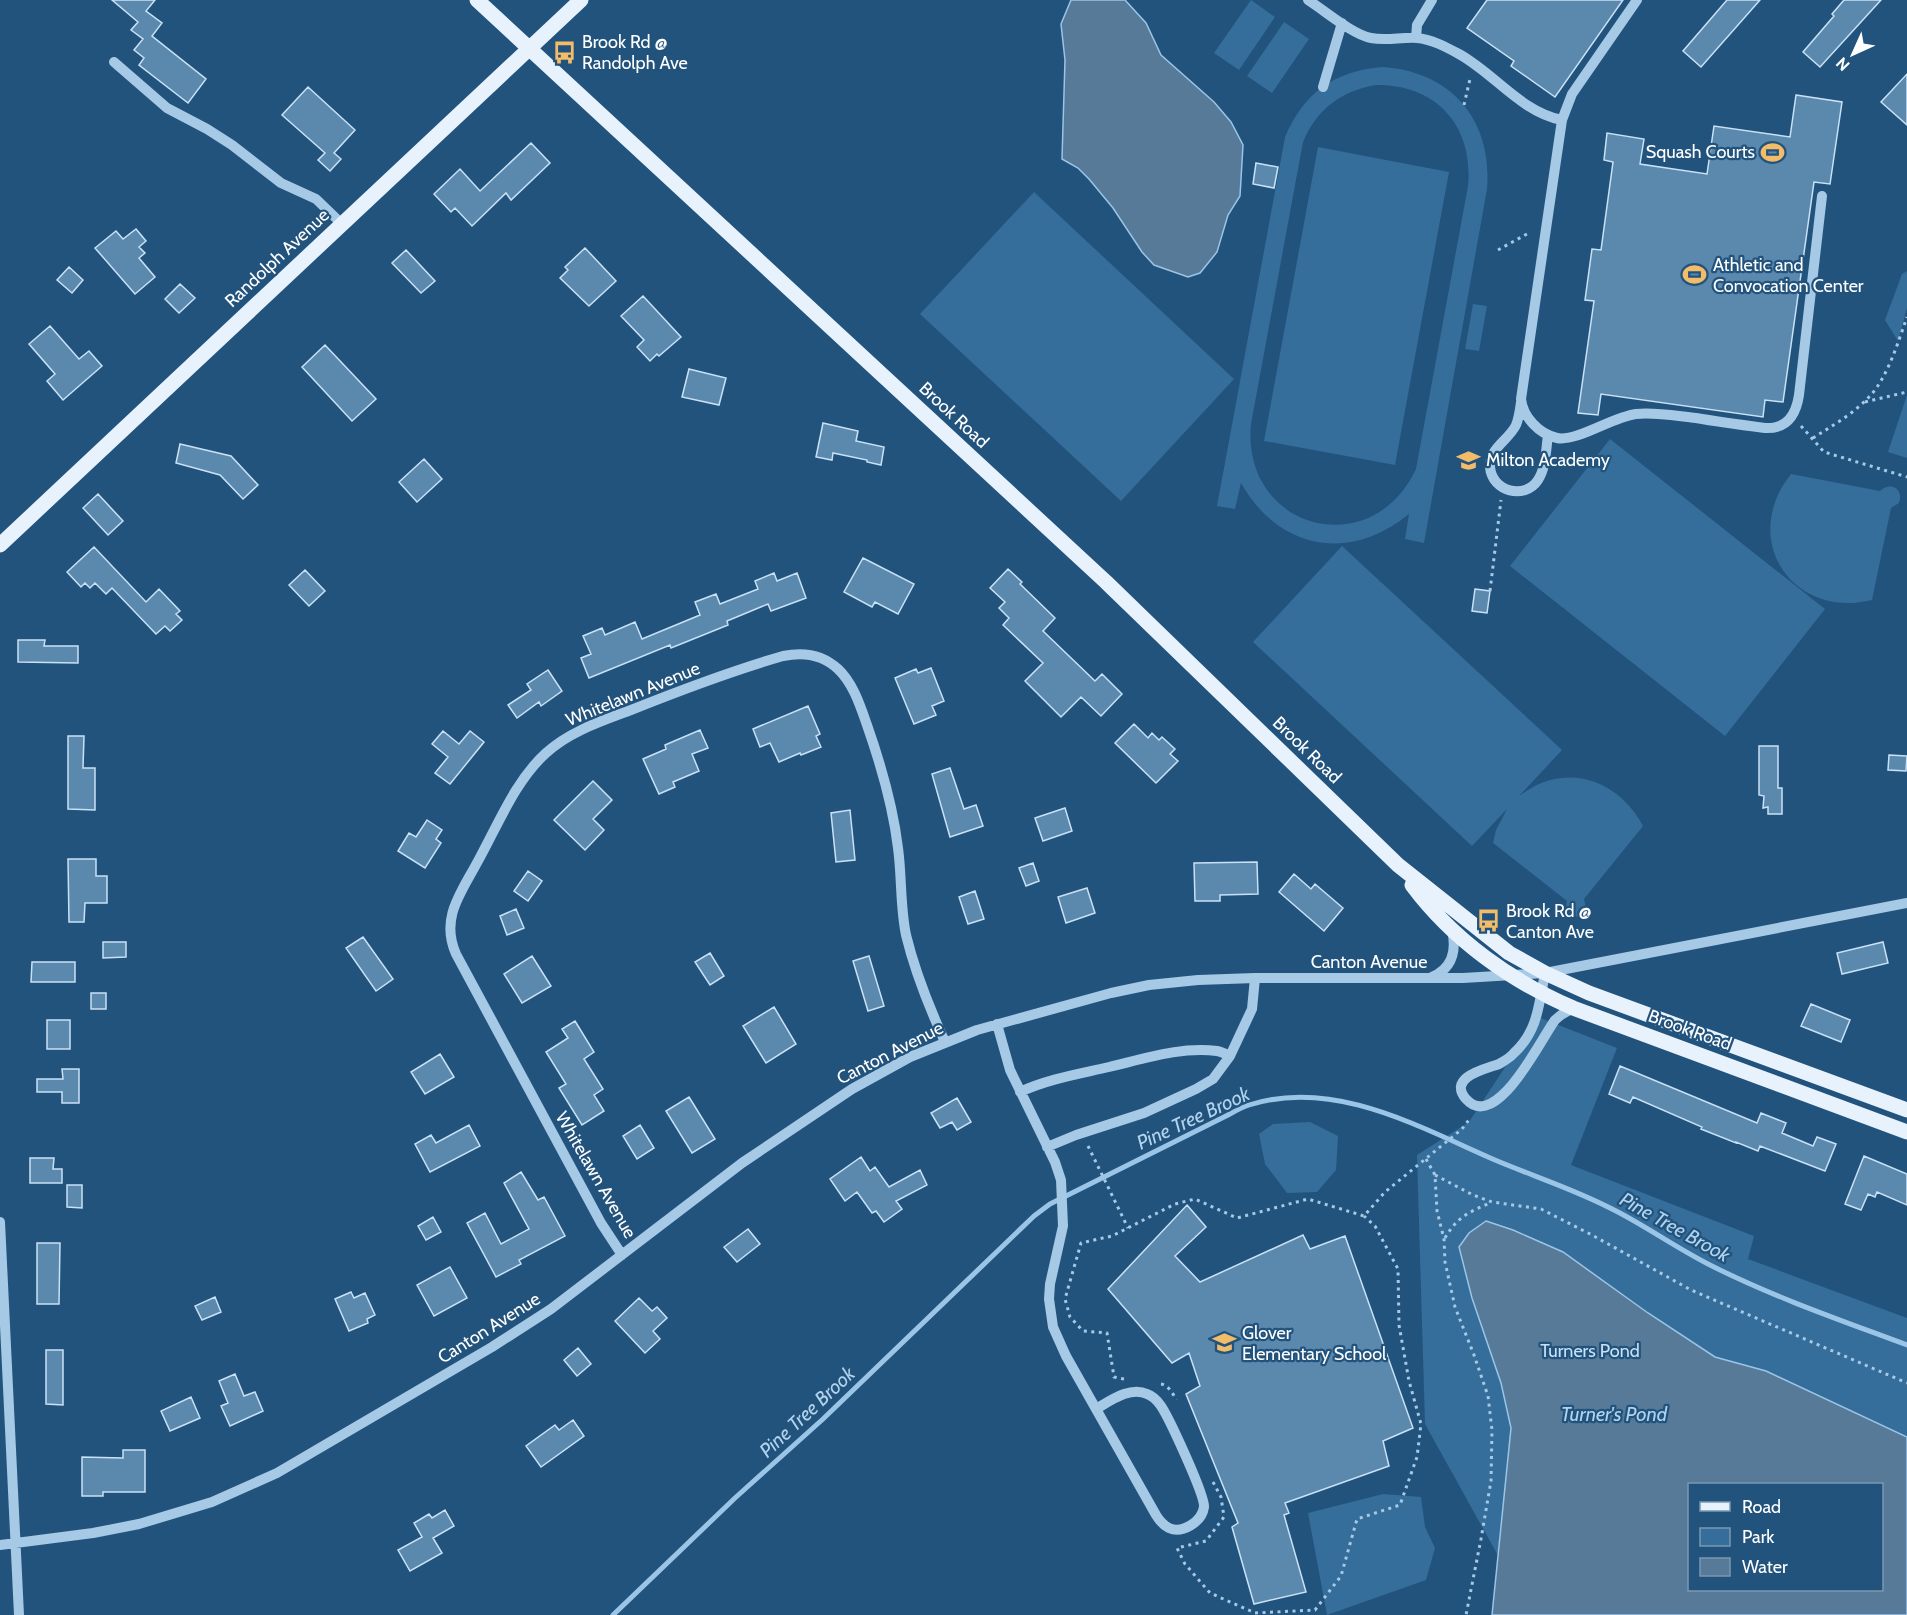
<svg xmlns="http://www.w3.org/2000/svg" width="1907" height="1615" font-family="Cabin,sans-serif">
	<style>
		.green { fill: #356d9b; fill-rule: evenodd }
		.water { fill: #567a98; stroke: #9ac5e7; stroke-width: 1.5; fill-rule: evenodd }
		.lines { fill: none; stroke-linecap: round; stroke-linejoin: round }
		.stream { stroke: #9ac5e7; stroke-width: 5 }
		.building { fill: #5b89ae; stroke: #c9e1f5; stroke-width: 1.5 }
		.path { stroke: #a6c9e6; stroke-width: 3; stroke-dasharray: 3 4.5; stroke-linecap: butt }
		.minor { stroke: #a6c9e6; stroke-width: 10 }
		.major { stroke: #e7f2fd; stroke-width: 15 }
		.labels { text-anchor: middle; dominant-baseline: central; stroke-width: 4.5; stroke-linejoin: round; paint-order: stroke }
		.poi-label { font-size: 18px; fill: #fff; stroke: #22537d; text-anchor: start }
		.street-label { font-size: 18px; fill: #fff; stroke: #22537d }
		.park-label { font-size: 18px; fill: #c9e1f5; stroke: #22537d }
		.water-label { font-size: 20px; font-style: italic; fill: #b1d3ee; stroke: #22537d }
	</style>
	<rect width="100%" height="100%" fill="#22537d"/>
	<path class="green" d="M1251,0l24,17 -36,53 -25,-17z
		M1284,22l25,17 -37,54 -25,-17z
		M1382,67c69,4 111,53 105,122l-63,354 -19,-4 4,-25c-60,49 -130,36 -168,-31l-6,26 -18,-3 68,-369c19,-44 49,-66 97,-70zM1376,85c60,-1 98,41 92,101l-52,283c-45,96 -175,60 -165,-45l52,-282c14,-33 38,-51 73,-57z
		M1318,147l131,25 -54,293 -131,-24z
		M1034,192l200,187 -113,122 -201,-187z
		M1907,271v37l-9,33 -13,-21 17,-46z
		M1473,304l14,2 -8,45 -14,-2z
		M1907,395v63l-19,-6z
		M1610,439l215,170 -100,127 -215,-170z
		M1791,474l89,17c11,-10 24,-2 19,12l-8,5 -19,92c-80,20 -133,-61 -81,-126z
		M1342,546l220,204 -43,46c6,-4 13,-9 20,-12 43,-18 84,4 104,42l-59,73 2,9 -4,7c-11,5 -18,-3 -15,-14l-74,-58 3,-13 11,-21 -35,37 -219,-204z
		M1538,1017l79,31 -46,117 183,71 -6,23 159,59v297h-376l-106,-191 -8,-269 52,-33zM1690,1484h192v106h-192z
		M1310,1122l28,14 -2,34 -19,22 -30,1 -22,-29 -6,-30 14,-10z
		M1383,1494l38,3 4,30 10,21 -9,32 -99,35 -19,-102z"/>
	<path class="water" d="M1071,0h54l21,23 15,32 53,47 17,20 12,23 -3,51 -12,19 -11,37 -17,21 -12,4 -34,-12 -12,-13 -29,-44 -24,-29 -11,-11 -16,-9 3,-99 -4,-36z
		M1486,1221l27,9 50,22 85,61 67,44 51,14 141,66v178h-415l19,-187 -10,-45 -29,-85 -13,-51 10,-14zM1882,1484v106h-192v-106z"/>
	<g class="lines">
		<path class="stream" d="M613,1615l122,-117 88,-79 211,-203 16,-12 174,-87c8,-4 16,-9 25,-12 85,-27 170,22 246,55 40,17 82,30 121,51 35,18 66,41 102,58 61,30 125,52 189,76"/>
	</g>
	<path class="building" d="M112,0h43l-9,11 16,12 -10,13 54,43 -18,24 -49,-38 5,-7 -10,-8 9,-11 -12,-9 7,-8z
		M1487,0h136l-68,97 -44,-31 3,-5 -47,-33z
		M1727,0h33l-59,67 -18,-16z
		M1844,0h37l-61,67 -17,-15 31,-36 -2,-2z
		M1907,74v51l-26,-23z
		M308,87l47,43 -21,23 7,6 -11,12 -12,-11 7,-7 -43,-38z
		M1796,95l46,7 -12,82 -16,-2 -31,220 -18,-2 -2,17 -162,-23 -3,21 -20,-2 16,-112 -9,-1 7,-51 9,1 12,-88 -9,-2 3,-27 37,6 -4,25 67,10 7,-48 76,11z
		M531,143l19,20 -39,37 -5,-7 -34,33 -17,-18 -4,4 -17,-18 26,-25 20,22z
		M1256,163l22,4 -4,21 -21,-4z
		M136,229l10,12 -7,6 6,6 -6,5 16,19 -20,17 -40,-46 21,-17 7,8z
		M585,248l31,33 -27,25 -29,-28 8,-8 -3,-3z
		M406,250l29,31 -14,12 -29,-30z
		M69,267l14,13 -11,13 -15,-13z
		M180,284l15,14 -16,15 -14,-14z
		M643,296l38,41 -22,19 -2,-2 -7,7 -13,-14 7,-7 -23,-24z
		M50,326l29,33 10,-8 13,15 -39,34 -16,-19 8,-7 -26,-30z
		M325,345l51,54 -24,22 -50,-54z
		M689,369l37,9 -7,27 -37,-8z
		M823,423l35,8 -2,10 28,6 -3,18 -14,-3v-2l-34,-7 -1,7 -16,-3z
		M180,444l51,12 27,29 -15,14 -23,-24 -44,-12z
		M424,459l18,20 -25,23 -18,-20z
		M98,494l25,27 -15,14 -25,-27z
		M94,547l52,55 13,-13 21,22 -4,3 6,6 -12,11 -5,-5 -9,8 -44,-46 -6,6 -11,-11 -5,5 -5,-5 -4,4 -14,-15z
		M863,558l51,26 -16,30 -23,-12 -3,5 -28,-15z
		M1008,569l14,13 -2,2 35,34 -12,13 52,50 7,-7 20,20 -21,22 -20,-19 -20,20 -36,-36 18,-18 -40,-38 6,-7 -10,-10 6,-6 -15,-14z
		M305,570l20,21 -16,15 -20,-21z
		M774,573l3,8 20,-8 9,25 -35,13 -3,-7 -41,17 1,4 -57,23 -1,-3 -81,33 -8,-20 10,-4 -8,-18 19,-8 3,7 30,-13 7,17 58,-24 -5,-13 21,-8 4,10 38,-15 -3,-8z
		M1475,589l15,2 -3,22 -15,-2z
		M18,640h27l-1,6h34v17l-60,-1z
		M931,668l13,33 -12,5 4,9 -22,9 -19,-46 21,-9 2,4z
		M548,670l14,21 -21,15 -2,-4 -22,16 -9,-13 23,-15 -4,-6z
		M808,706l12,28 -4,2 5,11 -20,8 -1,-2 -21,9 -9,-19 -10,4 -7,-18z
		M1134,724l14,14 4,-5 7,7 3,-3 13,12 -5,5 8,7 -22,22 -41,-40z
		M700,730l8,18 -16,6 7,17 -26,11 2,5 -16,7 -16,-35 23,-10 -1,-4z
		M443,731l16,13 11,-13 14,11 -34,42 -15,-11 13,-16 -16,-13z
		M68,736h16l-1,32h12v42l-27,-1z
		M1759,746h19v42h4v26h-14v-7l-5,1 1,-12 -5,-1z
		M1889,755l18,1 -1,15 -18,-1z
		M950,768l14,41 12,-4 7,21 -33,11 -18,-63z
		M593,781l19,19 -19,19 11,11 -19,20 -31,-30z
		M1065,808l7,23 -29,10 -8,-23z
		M850,810l5,50 -19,2 -5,-49z
		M427,820l15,10 -6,9 5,4 -16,25 -27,-17 11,-18 7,4z
		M68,859h28v17h11v27h-22l-1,19h-15z
		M1257,862l1,32 -38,1v6h-25l-1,-38z
		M1033,863l6,18 -13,5 -7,-18z
		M528,871l14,10 -14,20 -14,-10z
		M1294,874l17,15 4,-5 28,24 -19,23 -45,-39z
		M1087,888l8,25 -29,10 -8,-26z
		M975,891l9,28 -16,5 -9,-27z
		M516,909l8,19 -17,7 -7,-19z
		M363,937l30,42 -17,12 -30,-43z
		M103,942h23v15l-23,1z
		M1883,942l5,21 -46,11 -5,-21z
		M710,953l14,23 -14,9 -15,-23z
		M532,956l19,30 -29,17 -18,-29z
		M869,956l15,50 -16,5 -15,-50z
		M32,962h43v20h-44z
		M91,993h15v16h-15z
		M1811,1004l39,16 -9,22 -40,-16z
		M774,1007l22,37 -30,19 -23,-37z
		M47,1020h23v29h-23z
		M575,1021l19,31 -10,7 19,30 -9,6 10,16 -22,14 -23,-37 7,-4 -20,-32 22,-14 -6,-9z
		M440,1054l14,23 -29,17 -14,-22z
		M1620,1066l137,57 4,-10 25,10 -4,10 31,13 4,-9 19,7 -11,27 -65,-25 -2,5 -22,-9v1l-35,-14 1,-2 -69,-30 -3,6 -21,-9z
		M62,1069h17v34h-17v-11h-25v-13h26z
		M689,1097l26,42 -23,14 -26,-42z
		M957,1098l14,24 -14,8 -5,-8 -12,6 -9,-15z
		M469,1125l11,21 -50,26 -15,-28 16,-9 5,8z
		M640,1125l14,23 -17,11 -14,-23z
		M1864,1156l43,18v31l-30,-13 -2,5 -7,-3 -7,16 -16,-6z
		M861,1157l9,14 5,-4 14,20 31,-17 7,15 -31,16 6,8 -18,13 -8,-11 -4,2 -15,-21 -12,9 -15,-22z
		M30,1158h24l-1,11h9v14h-32z
		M521,1172l17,28 6,-3 21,39 -46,24 2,4 -25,13 -29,-54 18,-10 16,31 28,-15 -25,-46z
		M67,1185h15v23l-15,-1z
		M1187,1205l19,22 -31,29 25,26 103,-47 7,14 35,-13 68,192 -30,13 6,25 -104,37 4,10 -5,2 22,77 -52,12 -22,-77 6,-4 -52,-129 14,-8 -11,-33 -17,10 -64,-74z
		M433,1217l8,15 -15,8 -8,-14z
		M748,1229l12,15 -23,18 -13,-15z
		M37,1243h23l-1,61h-22z
		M450,1267l17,31 -33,18 -17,-31z
		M351,1292l3,6 11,-5 10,22 -8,4 1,4 -19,8 -14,-32z
		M215,1297l6,15 -19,8 -7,-14z
		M639,1298l13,13 5,-4 10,11 -14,13 7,8 -15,14 -30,-32z
		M578,1348l13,16 -14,12 -13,-16z
		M46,1350h17v55l-17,-1z
		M235,1374l9,22 11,-4 8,19 -33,15 -9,-20 7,-3 -9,-22z
		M191,1397l9,21 -30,13 -9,-20z
		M573,1420l11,16 -43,31 -15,-21 29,-21 4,5z
		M123,1450h22v42h-42v4h-21v-39l41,1z
		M445,1510l9,16 -21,12 9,15 -32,18 -12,-21 24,-13 -8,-14 15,-9 3,4z"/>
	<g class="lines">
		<path class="path" d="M1464,105l6,-26
			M1498,250l29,-16
			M1865,402l42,-10
			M1801,426l23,26 83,25
			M1813,438c19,-12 40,-24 56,-41 19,-20 29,-55 38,-80
			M1490,591l11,-91
			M1088,1146l40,82
			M1426,1159l9,16 2,36 7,28 1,23 10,45 19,48 14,41 4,34 -1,51 -10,58 -15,76
			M1435,1175l38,20 19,7 49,7 51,26 99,55 216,93
			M1445,1238c12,-21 24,-26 45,-35
			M1124,1379l-10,-2 -7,-44 -24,-2 -13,-14 -5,-18 16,-56 31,-7 63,-32 20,-5 42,19 71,-19 56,17 21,-24 77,-63 9,-12
			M1161,1384c7,1 12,9 15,16
			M1213,1482l8,15 3,20 -18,24 -29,7 8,16 25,29 45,20 60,-3 26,-34 16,-57 43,-14 17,-48 4,-33 -12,-43 -10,-56 -1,-56 -23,-43 -11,-10"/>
		<path class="minor" d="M1308,0c16,10 45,35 63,38 15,3 30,-1 46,0 14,1 29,9 42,16 36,20 62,58 103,66
			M1637,0l-65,94 -10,26 -41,279c2,18 18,35 36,39 20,4 55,-21 79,-24 20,-2 40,2 60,4 23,4 46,7 69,10 22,1 31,-13 34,-33l23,-199
			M1416,38l1,-13 15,-25
			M114,62l53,46 40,21 25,16 49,38 35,16 26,25
			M1323,87l19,-64
			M1521,402c-1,7 -2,16 -5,23 -7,15 -27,23 -26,42 2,25 35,33 48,13 8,-12 8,-31 10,-45
			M1545,973c-6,31 -7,58 -31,80 -4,5 -10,8 -15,11 -13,5 -52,13 -33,35 30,34 75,-60 89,-79l6,-5 12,-7
			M1430,978c22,-9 27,-26 22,-48
			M997,1024l13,46 45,92 6,18 2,46 -13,58 -1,15 4,28 13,29 90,159c3,5 7,10 13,13 13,6 33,-6 35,-21 1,-12 -35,-89 -43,-101 -4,-6 -8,-10 -14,-12 -17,-8 -37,7 -51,15
			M1020,1092c28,-13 59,-18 89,-25 34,-8 73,-21 108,-16 5,1 9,3 13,5l22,-47 3,-31
			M1047,1147l29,-12 68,-22 52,-24 17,-10 17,-23
			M0,1222l19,393
			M622,1255l-21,-32 -145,-269c-16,-36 5,-61 22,-93 20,-36 37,-80 68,-108 24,-22 56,-32 85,-43 50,-20 100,-39 152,-54 19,-4 39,-2 55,13 15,14 22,36 29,56 14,40 26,81 31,123 4,29 2,58 8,87 9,37 23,72 39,107
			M0,1545l93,-12 46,-9 73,-22 65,-29 215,-126 59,-38 191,-146 110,-74 58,-32 67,-27 134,-37 38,-8 49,-5 57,-2h208l82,-5 362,-70"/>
		<path class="major" d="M477,0l629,582 292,283 111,88 36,20 44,20 318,117
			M0,545l581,-545
			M1412,885c41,55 99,96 161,123l334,124"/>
	</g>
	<defs>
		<symbol id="bus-bare" viewBox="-9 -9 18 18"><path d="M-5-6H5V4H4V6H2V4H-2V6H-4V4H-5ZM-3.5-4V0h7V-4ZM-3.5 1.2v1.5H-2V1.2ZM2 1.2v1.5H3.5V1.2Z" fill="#f2bc68" stroke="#22537d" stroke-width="2.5" paint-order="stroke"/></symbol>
		<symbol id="stadium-bare" viewBox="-9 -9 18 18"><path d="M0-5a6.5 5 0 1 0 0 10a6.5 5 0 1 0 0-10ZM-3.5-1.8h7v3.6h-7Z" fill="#f2bc68" stroke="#22537d" stroke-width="2.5" paint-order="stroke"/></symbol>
		<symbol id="school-bare" viewBox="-9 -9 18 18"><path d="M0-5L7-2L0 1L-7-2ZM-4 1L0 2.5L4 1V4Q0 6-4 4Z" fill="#f2bc68" stroke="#22537d" stroke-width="2.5" paint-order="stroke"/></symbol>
	</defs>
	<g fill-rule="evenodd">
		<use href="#bus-bare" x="548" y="36" width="33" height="33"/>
		<use href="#stadium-bare" x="1756" y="136" width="33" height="33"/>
		<use href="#stadium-bare" x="1678" y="258" width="33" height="33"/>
		<use href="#school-bare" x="1452" y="444" width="33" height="33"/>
		<use href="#bus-bare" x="1472" y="904" width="33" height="33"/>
		<use href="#school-bare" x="1208" y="1326" width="33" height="33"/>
	</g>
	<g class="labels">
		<g class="poi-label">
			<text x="582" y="42">Brook Rd @<tspan x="582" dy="21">Randolph Ave</tspan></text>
			<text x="1755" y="152" text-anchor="end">Squash Courts</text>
			<text x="1713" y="265">Athletic and<tspan x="1713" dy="21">Convocation Center</tspan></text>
			<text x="1486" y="460">Milton Academy</text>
			<text x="1506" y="911">Brook Rd @<tspan x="1506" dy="21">Canton Ave</tspan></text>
			<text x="1242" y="1333">Glover<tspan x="1242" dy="21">Elementary School</tspan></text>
		</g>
		<g class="street-label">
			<text transform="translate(277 258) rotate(-43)">Randolph Avenue</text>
			<text transform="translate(954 415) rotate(43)">Brook Road</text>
			<text transform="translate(633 694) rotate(-22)">Whitelawn Avenue</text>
			<text transform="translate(1307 750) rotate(44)">Brook Road</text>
			<text x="1369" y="962">Canton Avenue</text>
			<text transform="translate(1690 1030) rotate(20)">Brook Road</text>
			<text transform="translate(890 1053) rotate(-27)">Canton Avenue</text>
			<text transform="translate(596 1175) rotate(60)">Whitelawn Avenue</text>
			<text transform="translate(489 1328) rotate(-32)">Canton Avenue</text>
		</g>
		<g class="park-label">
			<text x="1590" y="1351">Turners Pond</text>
		</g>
		<g class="water-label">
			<text transform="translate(1193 1118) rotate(-25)">Pine Tree Brook</text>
			<text transform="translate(1675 1227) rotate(29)">Pine Tree Brook</text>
			<text transform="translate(807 1412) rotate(-43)">Pine Tree Brook</text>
			<text x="1614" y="1414">Turner's Pond</text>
		</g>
	</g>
	<rect x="1688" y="1483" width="195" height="108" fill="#22537d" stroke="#7a98b1" stroke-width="1.5"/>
	<rect x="1700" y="1502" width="30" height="9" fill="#e7f2fd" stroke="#7a98b1" stroke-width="1.5"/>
	<text x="1742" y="1513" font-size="18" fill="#ffffff">Road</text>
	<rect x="1700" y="1528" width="30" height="18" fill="#356d9b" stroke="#7a98b1" stroke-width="1.5"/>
	<text x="1742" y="1543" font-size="18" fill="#ffffff">Park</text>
	<rect x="1700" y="1558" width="30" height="18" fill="#567a98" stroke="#7a98b1" stroke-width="1.5"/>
	<text x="1742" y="1573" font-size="18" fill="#ffffff">Water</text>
	<g transform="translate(1853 54) rotate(225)" stroke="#22537d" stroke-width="4.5" paint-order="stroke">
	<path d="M0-4.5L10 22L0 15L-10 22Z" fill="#ffffff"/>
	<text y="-9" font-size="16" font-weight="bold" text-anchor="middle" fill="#ffffff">N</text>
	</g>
</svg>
